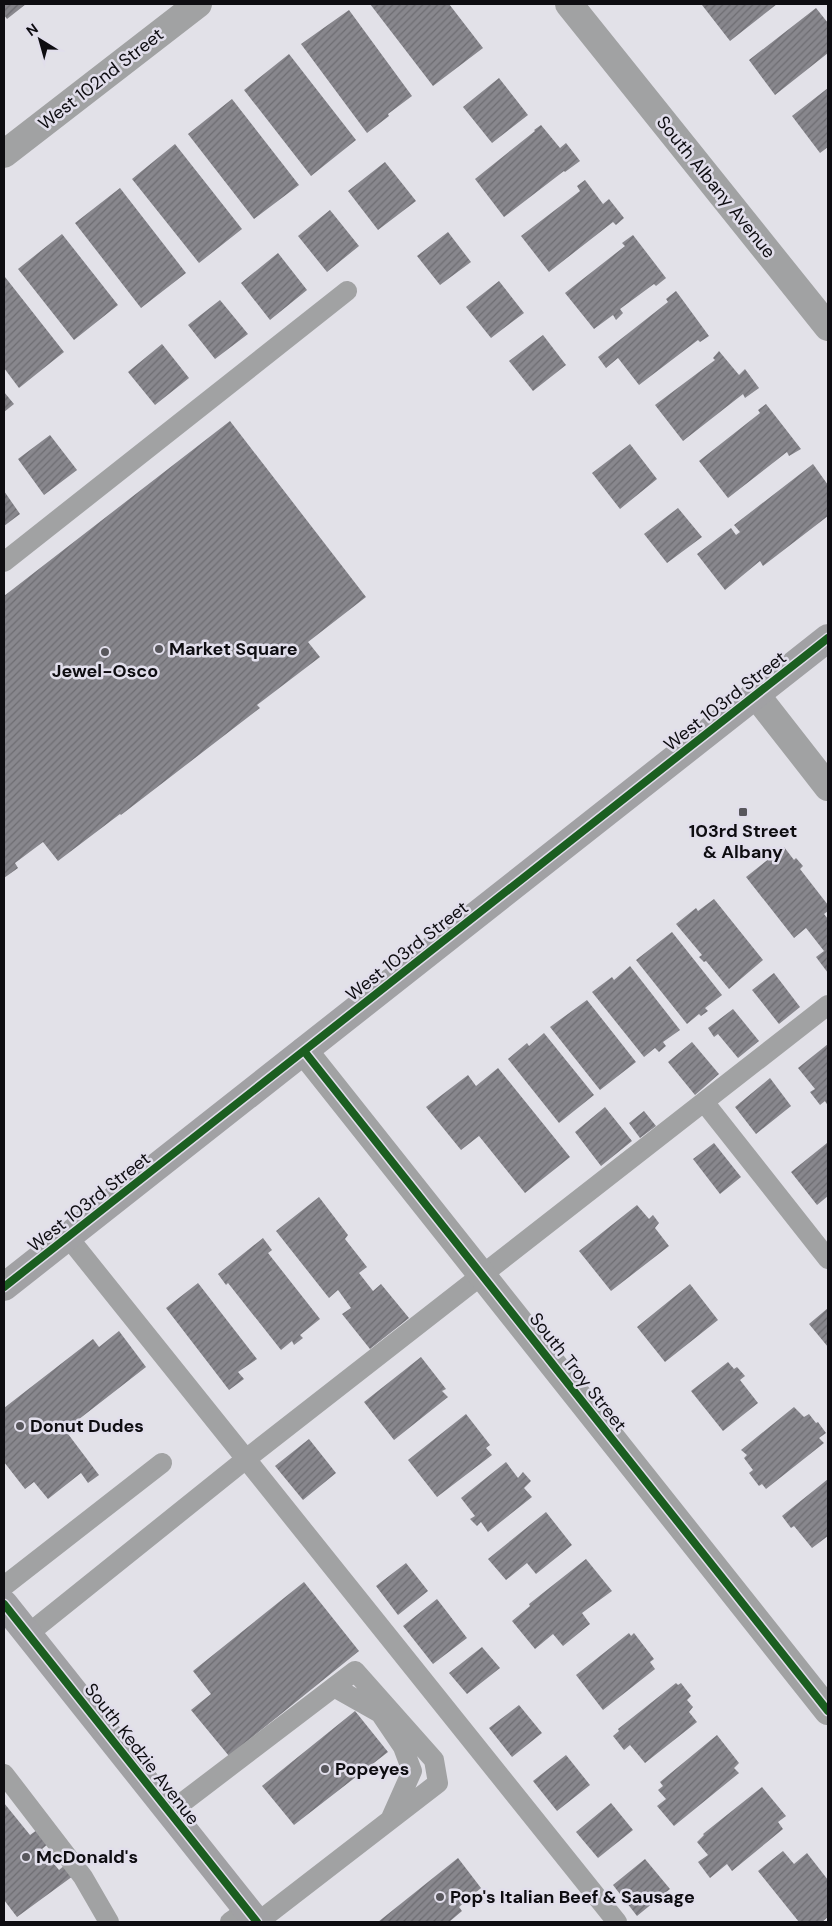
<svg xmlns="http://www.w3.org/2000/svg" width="832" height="1926" font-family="'DM Sans',sans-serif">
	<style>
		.building { fill: url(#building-hatch) }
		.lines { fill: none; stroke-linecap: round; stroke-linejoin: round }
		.service { stroke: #a1a2a3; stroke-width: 20 }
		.minor { stroke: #a1a2a3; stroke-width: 28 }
		.secondary { stroke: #a1a1a4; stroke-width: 28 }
		.cycleway-casing { stroke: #e1deeb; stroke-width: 11 }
		.cycleway { stroke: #1b5e20; stroke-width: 8 }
		.poi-dot { fill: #58575c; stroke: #e1deeb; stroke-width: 2 }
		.labels { text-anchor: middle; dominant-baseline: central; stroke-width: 5; stroke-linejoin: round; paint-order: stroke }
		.street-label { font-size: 18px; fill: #0e0d11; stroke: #e1deeb }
		.poi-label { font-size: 18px; font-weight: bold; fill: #0e0d11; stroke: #e1deeb; text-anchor: start }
	</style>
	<defs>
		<pattern id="building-hatch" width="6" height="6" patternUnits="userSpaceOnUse" patternTransform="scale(1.25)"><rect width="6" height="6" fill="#88878d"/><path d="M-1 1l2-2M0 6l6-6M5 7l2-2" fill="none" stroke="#6e6d72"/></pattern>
	</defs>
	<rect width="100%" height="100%" fill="#e2e1e8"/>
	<path class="building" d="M4,4h22l-19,15 -3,-4z
		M370,4h79l34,44 -50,38z
		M704,4h73l-47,37 -28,-36z
		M816,8l12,15v30l-53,42 -26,-35z
		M349,10l63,86 -24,18 1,2 -22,17 -66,-89z
		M289,54l67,86 -45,36 -67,-86z
		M499,78l29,37 -36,28 -29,-36z
		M828,88v59l-8,6 -28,-37z
		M232,99l67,86 -45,34 -66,-85z
		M541,125l19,23 6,-5 14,18 -15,11 -1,-1 -60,46 -29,-38 60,-48 -1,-1z
		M175,144l67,85 -43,34 -67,-84z
		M385,162l31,39 -38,29 -30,-39z
		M585,180l18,24 6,-5 15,19 -8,7 -3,-3 -64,50 -28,-36 59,-45 -3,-5z
		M120,188l66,85 -45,35 -66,-85z
		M330,210l29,36 -32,26 -29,-36z
		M448,232l23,30 -31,23 -23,-29z
		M62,234l56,71 -44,35 -56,-71z
		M633,235l33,43 -10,8 -2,-2 -34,25 3,4 -7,7 -3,-5 -19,14 -29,-36 60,-47 -3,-3z
		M278,253l29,37 -37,30 -29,-37z
		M5,277l59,75 -45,36 -15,-20v-90z
		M499,281l25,32 -33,25 -25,-31z
		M676,291l33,45 -9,6 -2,-2 -59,45 -21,-27 -12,10 -8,-11 70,-55 -2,-3z
		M220,300l28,34 -33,25 -27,-34z
		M543,335l23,30 -33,26 -24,-30z
		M162,344l27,34 -34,27 -27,-33z
		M719,351l20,24 6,-6 14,19 -14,10 -2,-4 -60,47 -28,-36 60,-45 -2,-2z
		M4,392l10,12 -10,8z
		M766,404l35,45 -12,7 -2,-4 -59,46 -29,-37 61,-48 -2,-3z
		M230,421l136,176 -58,45 12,15 -63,48 3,3 -139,107 -1,-1 -62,47 -15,-19 -28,21 3,5 -14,10v-282z
		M50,435l27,35 -33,25 -26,-36z
		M630,444l27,35 -37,30 -28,-36z
		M813,464l15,21v31l-65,50 -3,-5 -35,29 -28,-36 34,-26 5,7 4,-3 -6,-7z
		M4,491l16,23 -16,12z
		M678,508l24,29 -35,26 -23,-29z
		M784,847l10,13 2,-2 7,8 -3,3 28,36v6l-4,3 4,5v54l-12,-16 8,-6 -18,-23 -12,10 -48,-61z
		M714,899l49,61 -34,29 -23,-28 -2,1 -5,-5 3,-2 -26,-31 20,-16 2,3z
		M672,932l50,63 -17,13 3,3 -7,5 -2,-2 -12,10 -51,-64z
		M630,966l50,64 -17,12 3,4 -7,6 -4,-4 -11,9 -52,-65 20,-15 2,3z
		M774,973l26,34 -21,17 -27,-34z
		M587,1000l49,62 -36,28 -50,-63z
		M733,1009l26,32 -21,17 -20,-24 -4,3 -6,-9z
		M544,1033l50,62 -35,28 -51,-64 19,-16 2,3z
		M692,1042l27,32 -24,21 -27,-33z
		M828,1044v62l-3,-5 -5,4 -10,-13 5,-3 -17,-21z
		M498,1068l72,89 -45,36 -46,-57 -18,14 -35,-43 42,-32 8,11z
		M770,1078l21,28 -35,28 -21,-27z
		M605,1107l27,34 -31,25 -26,-34z
		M644,1111l12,15 -16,12 -11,-15z
		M714,1143l27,34 -21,17 -27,-35z
		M827,1143l1,53 -11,9 -26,-33z
		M319,1197l29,38 -3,4 22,28 -8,6 14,18 8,-7 28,34 -39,31 -28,-35 9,-6 -13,-18 -9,8 -53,-67z
		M637,1205l12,14 4,-4 6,8 -4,5 14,18 -58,45 -32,-40z
		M263,1238l9,12 -4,3 52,66 -20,16 3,3 -9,7 -2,-4 -11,9 -53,-67 -2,2 -8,-11z
		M198,1283l59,76 -19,13 6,7 -15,11 -63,-82z
		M690,1284l28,36 -53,42 -28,-35z
		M828,1308v39l-19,-23z
		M119,1331l27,36 -81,63 34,45 -11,8 -7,-10 -33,26 -14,-17 -9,7 -21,-27 1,-31 -1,-23 89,-69 6,8z
		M421,1357l25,32 -4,2 6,6 -54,43 -30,-38z
		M728,1362l6,7 3,-2 8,9 -5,4 18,23 -35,28 -32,-40z
		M794,1407l10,10 5,-3 7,9 2,-1 8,11 -7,5 5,5 -58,46 -4,-5 -3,2 -10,-13 4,-3 -9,-12 3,-3 -6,-5z
		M466,1414l24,31 -4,3 6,7 -55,42 -29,-37z
		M309,1439l27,34 -33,27 -28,-34z
		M506,1462l12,16 5,-6 8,9 -7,7 8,9 -44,35 -7,-10 -4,4 -7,-7 5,-3 -14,-18z
		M828,1479v57l-16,12 -18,-22 -3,2 -9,-12z
		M546,1512l26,33 -36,29 -9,-11 -21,17 -18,-21z
		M586,1559l26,32 -30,22 8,11 -27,22 -10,-12 -18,15 -23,-28 18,-15 -1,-2z
		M406,1563l22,28 -30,24 -22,-29z
		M304,1582l55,69 -130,105 -38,-46 20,-16 -18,-23z
		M437,1599l30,39 -34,26 -30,-38z
		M629,1633l2,3 3,-3 20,26 -4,3 5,7 -52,41 -27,-35z
		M482,1647l18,21 -33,26 -18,-21z
		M676,1683l2,2 3,-2 10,13 -4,4 6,7 -4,5 8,10 -52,41 -15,-18 -6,5 -11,-14 6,-5 -1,-2z
		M519,1705l23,28 -30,24 -23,-29z
		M355,1711l33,41 -94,73 -32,-39z
		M717,1735l22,28 -5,5 5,5 -65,53 -17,-20 9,-7 -8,-9 5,-4 -3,-4z
		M566,1755l24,30 -33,26 -24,-30z
		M762,1787l24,29 -8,6 5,7 -51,42 -5,-7 -17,14 -12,-16 10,-7 -11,-13 7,-7 -1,-1z
		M4,1803l26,32 7,-5 11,14 -6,5 17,21 6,-5 8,11 -56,41 -13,-17z
		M611,1803l22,27 -35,28 -22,-26z
		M783,1851l11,13 13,-11 21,27v37l-6,5h-23l-41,-51z
		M458,1858l23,30 -22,19 3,4 -13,11h-71z
		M645,1859l25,30 -33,27 -24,-31z"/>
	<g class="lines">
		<path class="service" d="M4,562l343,-271
			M704,1102l124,157
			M68,1237l549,685
			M4,1586l158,-123
			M28,1634l218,-175 582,-454
			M334,1687l46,26 23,34 9,24 -21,47
			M4,1774l79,103 26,45
			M170,1812l185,-141 79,89 4,23 -180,139
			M230,1922l17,-12"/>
		<path class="minor" d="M569,4l259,323
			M4,154l194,-150
			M756,695l72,92
			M304,1051l524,660"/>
		<path class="secondary" d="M4,1287l824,-649
			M4,1604l253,318"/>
		<defs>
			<path id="cycleway" d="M304,1051l524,660
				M4,1287l824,-649
				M4,1604l253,318"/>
		</defs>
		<use href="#cycleway" class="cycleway-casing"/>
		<use href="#cycleway" class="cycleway"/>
	</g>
	<g class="poi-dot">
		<circle cx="159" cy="649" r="5"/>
		<circle cx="105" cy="652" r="5"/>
		<rect x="738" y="807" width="10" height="10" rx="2.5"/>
		<circle cx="20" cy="1426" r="5"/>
		<circle cx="325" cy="1769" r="5"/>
		<circle cx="26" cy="1857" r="5"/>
		<circle cx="440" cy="1897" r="5"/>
	</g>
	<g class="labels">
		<g class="street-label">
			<text transform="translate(101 79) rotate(-38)">West 102nd Street</text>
			<text transform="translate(716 187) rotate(51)">South Albany Avenue</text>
			<text transform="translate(725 701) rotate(-38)">West 103rd Street</text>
			<text transform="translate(407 951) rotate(-38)">West 103rd Street</text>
			<text transform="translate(89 1202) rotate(-38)">West 103rd Street</text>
			<text transform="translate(578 1372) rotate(52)">South Troy Street</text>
			<text transform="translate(142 1754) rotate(52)">South Kedzie Avenue</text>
		</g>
		<g class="poi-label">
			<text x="169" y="649">Market Square</text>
			<text x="105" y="671" text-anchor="middle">Jewel-Osco</text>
			<text x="743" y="831" text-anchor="middle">103rd Street<tspan x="743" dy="21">&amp; Albany</tspan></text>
			<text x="30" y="1426">Donut Dudes</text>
			<text x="335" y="1769">Popeyes</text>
			<text x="36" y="1857">McDonald's</text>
			<text x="450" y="1897">Pop's Italian Beef &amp; Sausage</text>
		</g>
	</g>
	<rect width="832" height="1926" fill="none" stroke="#0e0d11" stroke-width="10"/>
	<g transform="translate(40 40) rotate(323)" stroke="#e1deeb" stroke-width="4" paint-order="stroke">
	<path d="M0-4L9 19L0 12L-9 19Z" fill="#0e0d11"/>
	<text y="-8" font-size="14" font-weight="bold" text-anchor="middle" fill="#0e0d11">N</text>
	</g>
</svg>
